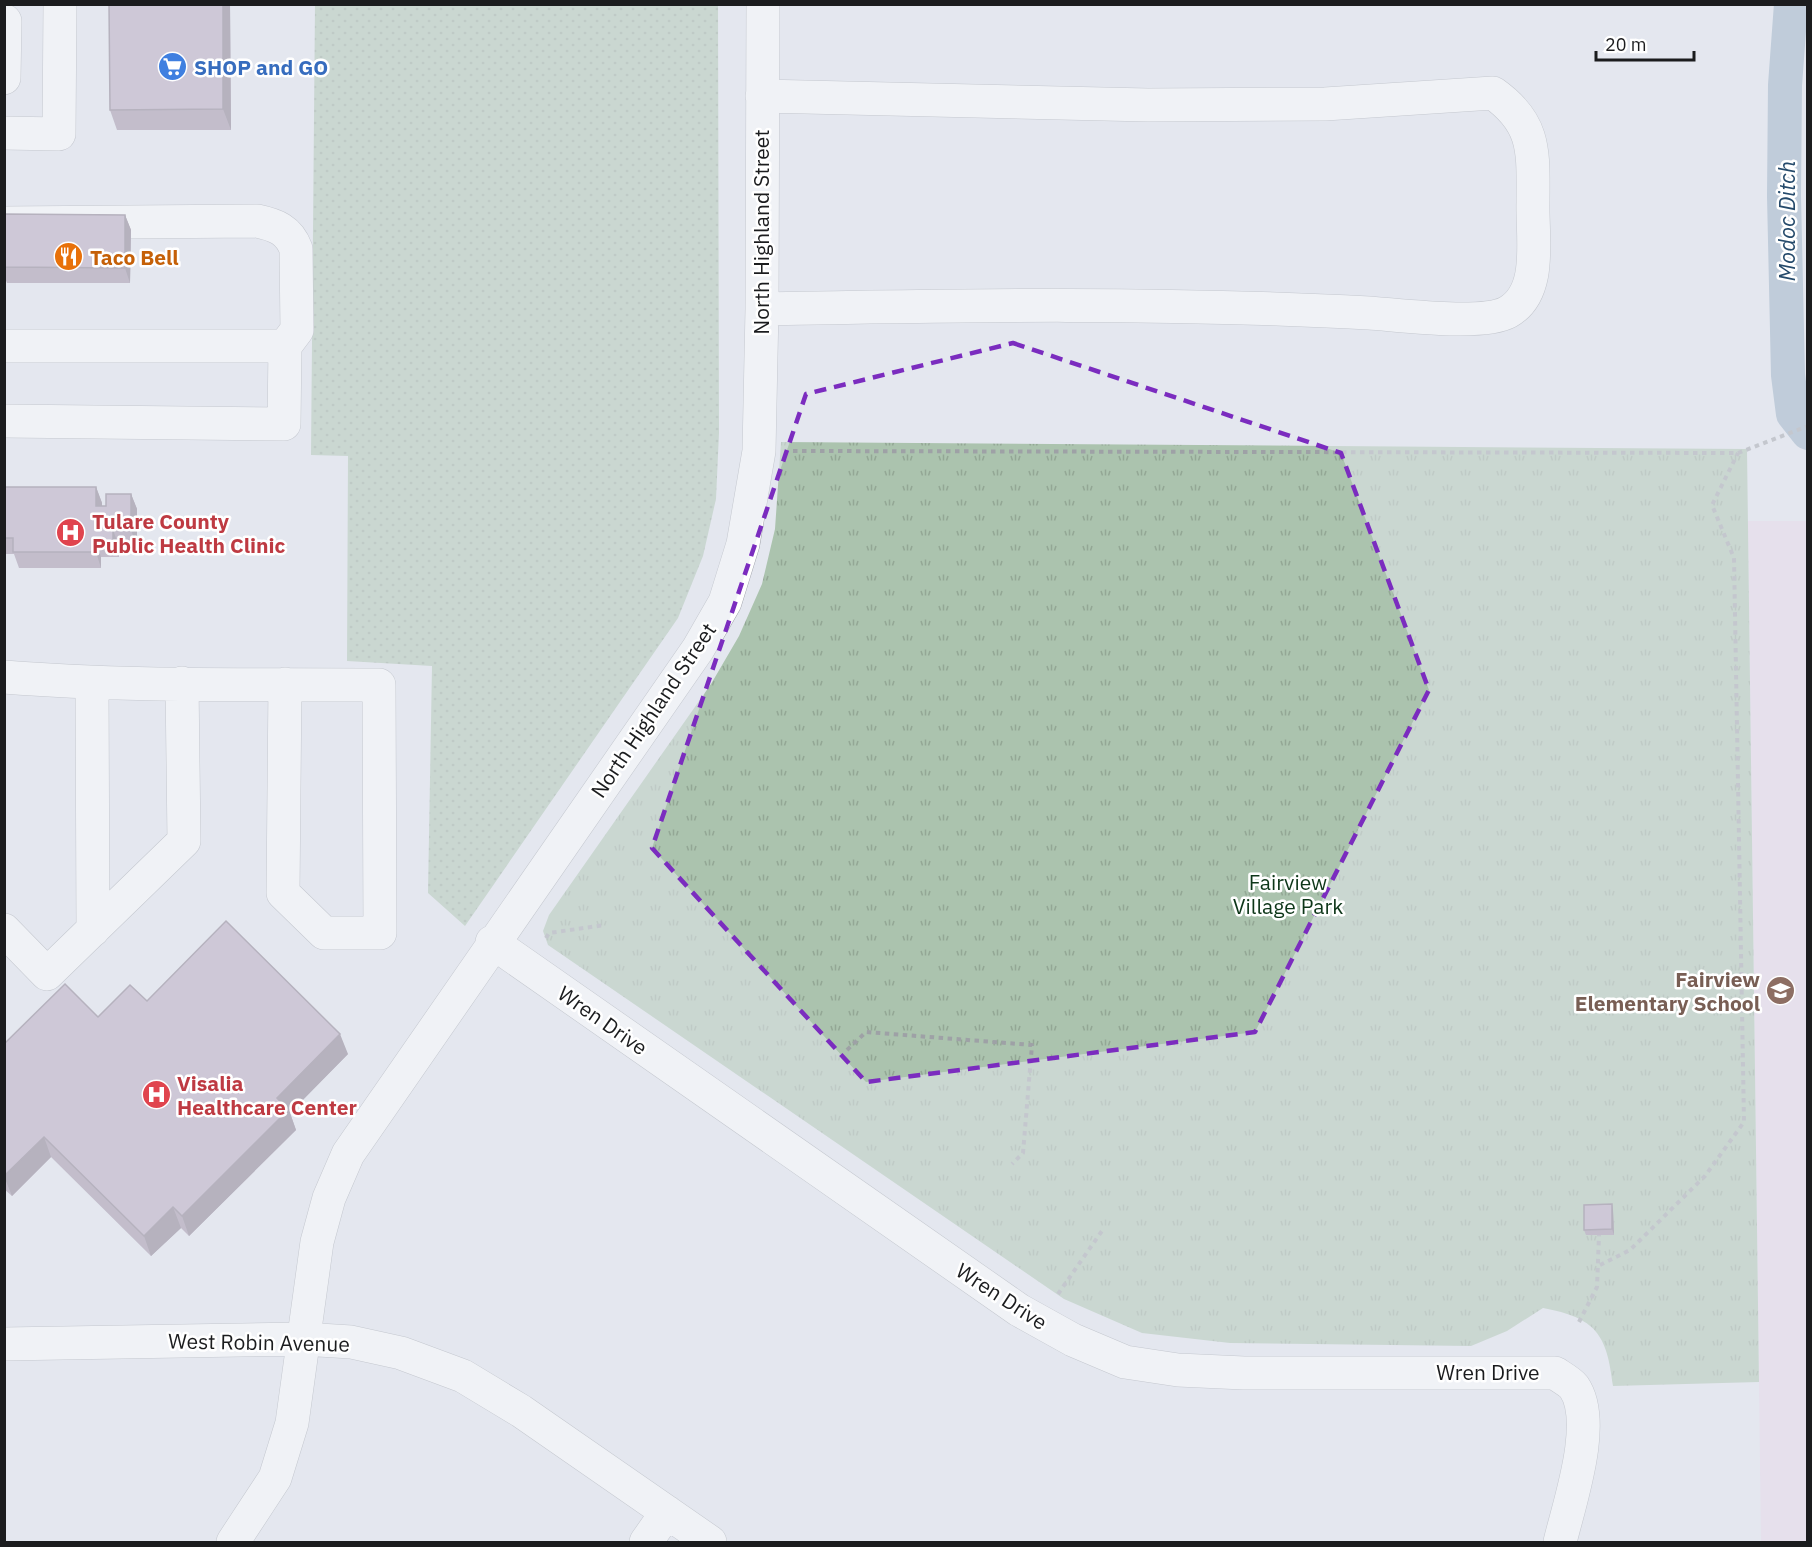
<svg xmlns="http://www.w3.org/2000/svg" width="1812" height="1547" font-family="'IBM Plex Sans',sans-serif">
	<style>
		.education { fill: #e8d7e9 }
		.grass { fill: url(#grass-dots) }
		.park { fill: url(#park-tufts) }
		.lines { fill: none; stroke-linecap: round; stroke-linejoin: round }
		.canal { stroke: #94abc1; stroke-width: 34 }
		.minor-casing { stroke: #9fa2aa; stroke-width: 34 }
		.path { stroke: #9ea1a6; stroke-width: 4; stroke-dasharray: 4.5 4.5; stroke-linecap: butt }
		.minor { stroke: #fff; stroke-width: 33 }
		.wall { fill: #9b8ba1 }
		.shaded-wall { fill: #7e7183 }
		.building { fill: #b4a2bb; stroke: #7e7183; stroke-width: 1.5 }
		.marked { fill: none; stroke: #7b2cbf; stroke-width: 4.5; stroke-dasharray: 12 8; stroke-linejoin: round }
		.labels { text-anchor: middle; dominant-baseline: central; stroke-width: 5; stroke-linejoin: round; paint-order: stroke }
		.shop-label { font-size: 21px; font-weight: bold; fill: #366cbe; stroke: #fff; text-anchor: start }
		.street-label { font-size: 21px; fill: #1b1c1e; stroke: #fff }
		.food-label { font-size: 21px; font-weight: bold; fill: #c56008; stroke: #fff; text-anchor: start }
		.health-label { font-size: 21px; font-weight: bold; fill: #be3a42; stroke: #fff; text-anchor: start }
		.park-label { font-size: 21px; fill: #0d3618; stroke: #fff }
		.education-label { font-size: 21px; font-weight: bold; fill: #785e54; stroke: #fff; text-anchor: end }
		.water-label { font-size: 22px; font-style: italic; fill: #254a6b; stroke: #fff }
	</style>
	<defs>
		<pattern id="grass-dots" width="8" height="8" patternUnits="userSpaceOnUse" patternTransform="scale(1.5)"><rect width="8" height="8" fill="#abc3ae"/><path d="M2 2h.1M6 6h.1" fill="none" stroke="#93a795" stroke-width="1.8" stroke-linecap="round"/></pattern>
		<pattern id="park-tufts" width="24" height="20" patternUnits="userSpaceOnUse" patternTransform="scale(1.5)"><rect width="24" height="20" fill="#abc3ae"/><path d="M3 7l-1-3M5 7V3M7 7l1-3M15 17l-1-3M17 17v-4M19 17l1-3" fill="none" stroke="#93a795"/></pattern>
	</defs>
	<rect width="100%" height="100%" fill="#e4e7ef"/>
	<path class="education" d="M1748,521h59v1021h-46z"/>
	<path class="grass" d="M315,5h403l1,428 -3,66 -13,57 -25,62 -213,308 -37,-33 4,-227 -85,-5 1,-205 -37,-1z"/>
	<path class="park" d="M781,442l966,7 12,933 -146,4c-6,-52 -17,-68 -70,-78l-36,23 -36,15 -241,-3 -88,-10 -78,-34 -516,-354 -5,-14 6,-16 162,-231 28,-48 23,-52 13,-55z"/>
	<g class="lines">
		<path class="canal" d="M1791,4l-6,81 -1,111 4,179 5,39 15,19"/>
		<defs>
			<path id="minor" d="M4,78l1,-57
				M762,96l386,9 177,-1 168,-11c44,31 40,60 40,110 -1,35 10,89 -25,109 -25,14 -108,3 -139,1 -202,-11 -404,-8 -607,-4
				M4,133l55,1 1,-130
				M4,223l253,-2c19,4 32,9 39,28l1,81 -12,16
				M4,346h281l-1,78 -280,-3
				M4,677c125,10 250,7 375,8l1,248h-56l-41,-40 2,-209
				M92,684l1,246
				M4,930l43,44 137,-133 -2,-158
				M492,942l527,368 54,30 52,22 53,8 66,3h311c6,4 15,9 19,14 24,35 -5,117 -14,155
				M4,1344l299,-5 48,3 50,11 62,23 58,35 189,131
				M233,1542l42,-64 17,-55 25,-181 12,-44 19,-44 350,-505 27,-47 18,-58 16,-93 3,-142 1,-305
				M646,1542l21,-30"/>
		</defs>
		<use href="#minor" class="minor-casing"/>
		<path class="path" d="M1808,133v113
			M793,451l945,2 70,-27
			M546,938l3,-5 56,-8
			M847,1050l19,-18 166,13 -9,108 -11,11
			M1600,1265l30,-15 75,-74 39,-54 -10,-564 -22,-53 26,-52
			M1058,1294l46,-66
			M1579,1322l18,-35 2,-52"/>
		<use href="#minor" class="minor"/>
	</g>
	<path class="wall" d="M230,4l1,126h-114l-7,-20z
		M4,214l121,1 6,15 -1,53h-123l-3,-7z
		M4,487h92l6,16v3h4l25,-12 6,15v37h-18v11h-18v11h-82l-5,-14h-10z
		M147,1001l201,53 -58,59 6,17 -107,106 -8,-8 -30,28 -100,-99 -39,39 -8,-7v-145l94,-27z
		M1613,1210l1,25h-28l-2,-5z"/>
	<path class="shaded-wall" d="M223,4h7l1,126 -8,-21z
		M125,215l6,15 -1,53 -5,-15z
		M96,487l6,16v18l-6,-15z
		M131,494l6,15v37l-6,-16z
		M113,530l6,16v11l-6,-15z
		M96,542l5,15v11l-5,-16z
		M340,1034l8,20 -58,59 6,17 -107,106 -7,-20 95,-118z
		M44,1137l7,20 -39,39 -8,-20z
		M1612,1204l1,6 1,25 -2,-6z
		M173,1207l8,21 -30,28 -7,-20z"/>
	<path class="building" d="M109,4h114v105l-113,1z
		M4,214l121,1v53l-121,-1z
		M4,487h92v19h10v-12h25v36h-18v12h-17v10h-83v-14h-9z
		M226,921l114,113 -63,64 11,12 -106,106 -9,-9 -29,29 -100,-99 -40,39v-132l61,-60 33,33 32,-32 17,16z
		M1612,1204v25l-28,1v-25z"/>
	<path d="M0 0H1812V1547H0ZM1013,343l328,110 88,237 -174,342 -389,50 -214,-234 154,-454z" fill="#e4e7ef" fill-opacity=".55" fill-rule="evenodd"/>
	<path class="marked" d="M1013,343l328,110 88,237 -174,342 -389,50 -214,-234 154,-454z"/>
	<defs>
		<symbol id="supermarket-disc" viewBox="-11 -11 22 22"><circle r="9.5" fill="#3f7fe0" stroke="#fff"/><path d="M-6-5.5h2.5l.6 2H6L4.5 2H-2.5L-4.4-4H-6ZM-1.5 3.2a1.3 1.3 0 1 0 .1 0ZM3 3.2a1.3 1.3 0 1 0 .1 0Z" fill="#fff"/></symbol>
		<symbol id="restaurant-disc" viewBox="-11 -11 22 22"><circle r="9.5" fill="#e8710a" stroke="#fff"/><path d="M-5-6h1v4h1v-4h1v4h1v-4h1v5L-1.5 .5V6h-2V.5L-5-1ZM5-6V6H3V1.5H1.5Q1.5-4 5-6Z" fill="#fff"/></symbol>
		<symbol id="hospital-disc" viewBox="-11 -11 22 22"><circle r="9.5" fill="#e0444e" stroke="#fff"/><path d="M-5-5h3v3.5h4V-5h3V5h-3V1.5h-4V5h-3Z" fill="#fff"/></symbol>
		<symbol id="school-disc" viewBox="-11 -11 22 22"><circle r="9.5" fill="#8d6e63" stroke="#fff"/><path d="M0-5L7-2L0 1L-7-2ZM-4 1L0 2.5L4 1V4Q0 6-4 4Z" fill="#fff"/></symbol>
	</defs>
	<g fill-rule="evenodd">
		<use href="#supermarket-disc" x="156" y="50" width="33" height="33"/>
		<use href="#restaurant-disc" x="52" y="240" width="33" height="33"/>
		<use href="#hospital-disc" x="54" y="516" width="33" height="33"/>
		<use href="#school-disc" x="1764" y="974" width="33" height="33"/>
		<use href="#hospital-disc" x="140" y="1078" width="33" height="33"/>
	</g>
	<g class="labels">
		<g class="shop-label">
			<text x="194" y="67">SHOP and GO</text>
		</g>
		<g class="street-label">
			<text transform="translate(761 232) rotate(-90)">North Highland Street</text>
			<text transform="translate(653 710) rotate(-56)">North Highland Street</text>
			<text transform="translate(603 1020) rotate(35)">Wren Drive</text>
			<text transform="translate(1002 1296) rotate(33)">Wren Drive</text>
			<text transform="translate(259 1342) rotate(1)">West Robin Avenue</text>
			<text x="1488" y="1372">Wren Drive</text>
		</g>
		<g class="food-label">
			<text x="90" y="257">Taco Bell</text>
		</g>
		<g class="health-label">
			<text x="92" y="521">Tulare County<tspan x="92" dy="24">Public Health Clinic</tspan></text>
			<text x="177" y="1083">Visalia<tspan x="177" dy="24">Healthcare Center</tspan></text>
		</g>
		<g class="park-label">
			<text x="1288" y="882">Fairview<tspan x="1288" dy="24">Village Park</tspan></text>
		</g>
		<g class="education-label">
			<text x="1760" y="979">Fairview<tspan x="1760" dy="24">Elementary School</tspan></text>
		</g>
		<g class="water-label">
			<text transform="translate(1786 221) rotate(-90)">Modoc Ditch</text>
		</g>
	</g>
	<rect width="1812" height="1547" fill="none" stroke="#1b1c1e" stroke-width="12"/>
	<path d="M1596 51v9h98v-9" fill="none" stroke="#1b1c1e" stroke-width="3"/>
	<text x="1605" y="51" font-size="18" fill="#1b1c1e" stroke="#ffffff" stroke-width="4.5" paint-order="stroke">20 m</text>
</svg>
